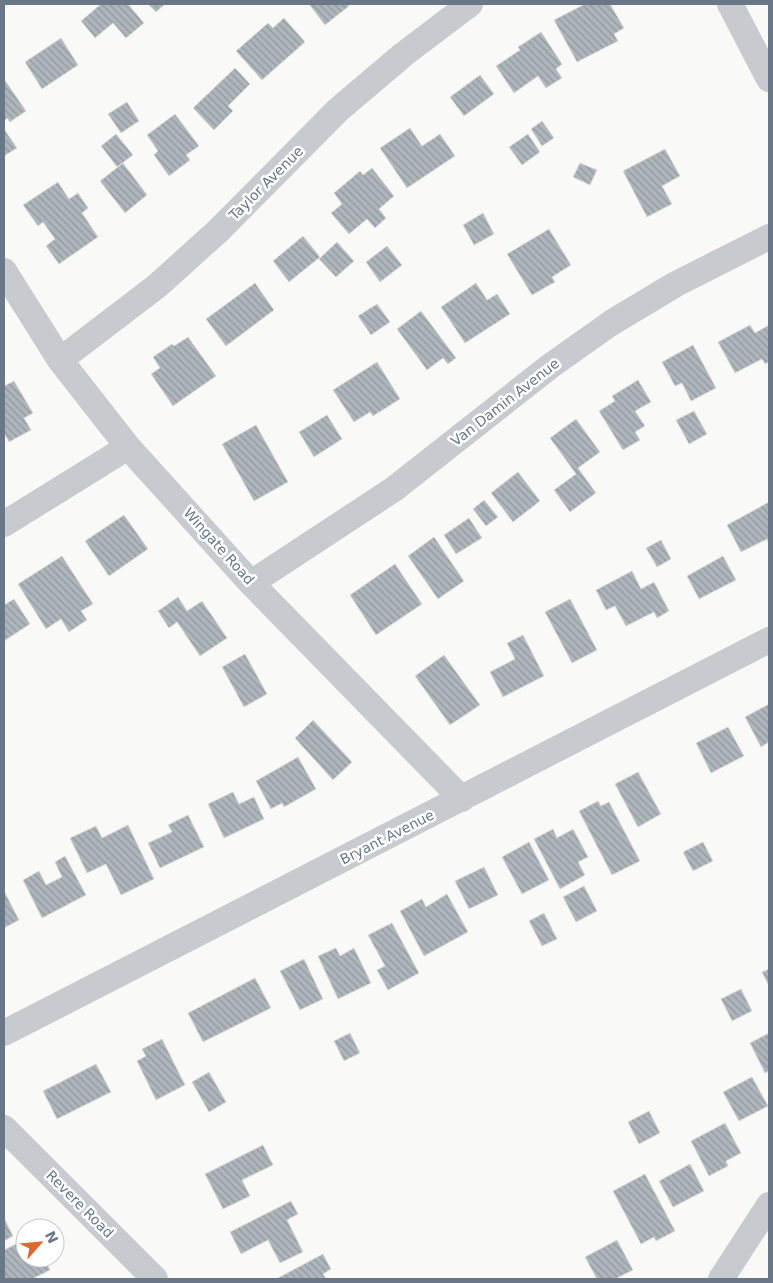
<svg xmlns="http://www.w3.org/2000/svg" width="773" height="1283" font-family="'DejaVu Sans',sans-serif">
	<style>
		.building { fill: url(#building-back-hatch); stroke: #dbdbd9 }
		.lines { fill: none; stroke-linecap: round; stroke-linejoin: round }
		.minor { stroke: #c7cace; stroke-width: 26 }
		.labels { text-anchor: middle; dominant-baseline: central; stroke-width: 5; stroke-linejoin: round; paint-order: stroke }
		.street-label { font-size: 14px; fill: #697787; stroke: #fff }
	</style>
	<defs>
		<pattern id="building-back-hatch" width="6" height="6" patternUnits="userSpaceOnUse" patternTransform="scale(1.25)"><rect width="6" height="6" fill="#aeb5bb"/><path d="M-1 5l2 2M0 0l6 6M5-1l2 2" fill="none" stroke="#92989e"/></pattern>
	</defs>
	<rect width="100%" height="100%" fill="#f9f9f7"/>
	<path class="building" d="M101,4h27l16,19 -18,15 -13,-15 -18,15 -14,-17z
		M148,4h17l-9,8z
		M309,4h39l1,2 -24,19z
		M585,4h25l14,24 -10,6 4,7 -41,21 -23,-42z
		M284,18l21,24 -43,38 -26,-29 32,-28 5,5z
		M541,32l21,32 -6,5 6,9 -16,10 -8,-12 -24,17 -18,-27 24,-16 -2,-3z
		M61,38l17,27 -36,24 -17,-27z
		M235,68l15,16 -22,22 5,5 -19,19 -21,-22z
		M480,75l14,19 -30,22 -14,-19z
		M4,79l22,32 -16,11 -3,-4 -3,3z
		M127,102l12,19 -18,12 -13,-19z
		M175,114l24,32 -13,9 4,5 -21,16 -15,-21 4,-4 -11,-16z
		M542,121l12,17 -12,8 -11,-17z
		M410,128l12,18 18,-12 15,22 -48,32 -27,-40z
		M4,129l13,19 -13,8z
		M116,134l17,21 -16,12 -16,-21z
		M528,134l12,18 -18,13 -13,-18z
		M665,149l15,27 -18,10 10,18 -25,13 -24,-46z
		M123,163l24,32 -22,18 -25,-32z
		M580,163l17,7 -7,15 -17,-8z
		M372,168l22,28 -15,13 7,9 -11,10 -8,-9 -18,15 -18,-21 11,-9 -8,-11 26,-22 3,4z
		M58,182l11,17 9,-6 10,15 -6,5 16,24 -39,27 -13,-18 9,-7 -12,-17 -5,4 -15,-21z
		M483,213l11,21 -20,11 -11,-20z
		M549,229l22,36 -19,12 3,5 -23,13 -25,-41z
		M303,236l17,21 -31,25 -16,-21z
		M337,242l17,19 -18,16 -17,-18z
		M387,246l15,19 -22,17 -14,-20z
		M255,283l19,27 -48,36 -20,-27z
		M476,283l11,17 10,-6 13,20 -45,29 -24,-36z
		M377,304l13,18 -19,13 -13,-19z
		M421,311l35,47 -8,6 -5,-6 -16,12 -30,-41z
		M750,325l5,8 14,-8v37l-4,2 -3,-5 -27,14 -17,-31z
		M188,337l28,39 -43,30 -22,-32 9,-6 -7,-11 19,-13 2,2z
		M693,345l23,43 -25,13 -9,-18 -7,3 -13,-24z
		M377,362l23,37 -27,17 -3,-4 -16,10 -21,-32z
		M638,380l13,22 -16,9 10,15 -10,6 5,8 -17,10 -24,-39 16,-10 -3,-5z
		M14,381l19,32 -9,5 7,12 -22,12 -5,-9v-47z
		M694,411l13,23 -18,10 -13,-24z
		M327,415l15,24 -28,18 -15,-25z
		M576,419l24,33 -22,16 18,25 -26,19 -16,-22 22,-16 -26,-36z
		M256,425l32,57 -34,19 -32,-57z
		M518,472l22,29 -27,21 -22,-29z
		M484,500l14,17 -12,9 -13,-17z
		M769,502v42l-2,-5 -26,13 -14,-27z
		M124,515l24,34 -39,27 -24,-35z
		M469,518l13,20 -26,16 -12,-19z
		M434,537l30,44 -26,18 -30,-43z
		M661,540l10,19 -14,8 -11,-19z
		M62,556l31,48 -12,7 6,9 -18,12 -8,-13 -15,10 -28,-45z
		M723,556l13,24 -37,19 -12,-23z
		M395,564l27,40 -46,31 -26,-40z
		M632,571l9,18 13,-7 15,29 -12,7 -3,-6 -28,14 -11,-20 -9,4 -10,-20z
		M178,597l9,14 15,-10 25,37 -27,18 -23,-34 -8,6 -11,-17z
		M14,599l16,25 -26,17v-36z
		M570,599l27,51 -25,13 -27,-51z
		M523,635l21,41 -41,21 -13,-25 25,-13 -8,-16z
		M245,654l22,40 -23,13 -22,-40z
		M444,655l36,50 -30,20 -35,-49z
		M769,704v38l-8,5 -16,-30z
		M313,720l39,42 -19,18 -38,-42z
		M728,727l16,29 -33,17 -15,-30z
		M298,757l18,32 -32,18 -2,-4 -11,6 -15,-28z
		M638,772l23,42 -23,13 -23,-43z
		M233,792l6,12 15,-7 10,22 -40,19 -16,-34z
		M598,801l3,5 8,-4 31,59 -28,14 -33,-64z
		M188,815l16,32 -44,21 -12,-25 24,-11 -4,-7z
		M128,825l26,54 -33,16 -15,-31 -19,9 -17,-35 26,-12 6,12z
		M553,829l4,9 16,-9 15,28 -10,5 7,13 -25,14 -26,-50z
		M529,842l20,38 -27,14 -20,-37z
		M703,842l10,19 -20,10 -10,-19z
		M65,856l21,39 -44,23 -19,-38 16,-9 7,14 16,-8 -7,-15z
		M484,867l14,28 -29,14 -14,-28z
		M584,886l13,25 -21,11 -13,-25z
		M4,891l15,29 -15,8z
		M447,894l21,38 -44,24 -24,-45 22,-12 4,8z
		M544,913l13,26 -15,7 -13,-25z
		M392,923l27,50 -31,17 -11,-20 8,-4 -17,-31z
		M336,948l4,8 14,-8 17,35 -33,16 -20,-43z
		M304,959l19,40 -23,11 -20,-39z
		M769,969v17l-7,-14z
		M255,978l16,30 -68,34 -15,-29z
		M741,989l11,22 -20,10 -11,-22z
		M350,1033l10,20 -16,8 -10,-20z
		M769,1033v38l-4,2 -15,-30z
		M162,1039l23,46 -29,15 -19,-39 9,-5 -4,-7z
		M96,1064l15,28 -54,27 -14,-28z
		M209,1072l17,30 -17,10 -17,-30z
		M752,1077l16,29 -29,15 -16,-29z
		M649,1111l11,22 -21,11 -11,-22z
		M725,1123l16,30 -15,8 2,5 -19,10 -18,-35z
		M263,1145l10,20 -31,15 8,16 -27,13 -18,-35z
		M690,1164l14,27 -31,16 -14,-26z
		M645,1174l30,57 -19,10 -2,-4 -13,7 -28,-53z
		M291,1201l7,13 -11,6 16,32 -23,11 -12,-23 -27,14 -11,-22z
		M4,1218l9,18 -9,5z
		M617,1240l16,30 -18,9h-18l-12,-22z
		M20,1242l5,10v6h19l6,12 -18,9h-28v-29z
		M323,1254l8,15 -8,5 3,5h-50z"/>
	<g class="lines">
		<path class="minor" d="M730,4l39,75
			M4,271l56,89 68,87 123,136 211,216
			M60,360l97,-74 61,-55 120,-121 66,-56 66,-50
			M4,524l124,-77
			M251,583l143,-94 155,-122 62,-44 65,-39 93,-47
			M4,1033l765,-393
			M4,1128l151,151
			M721,1279l48,-74"/>
	</g>
	<g class="labels">
		<g class="street-label">
			<text transform="translate(266 183) rotate(-45)">Taylor Avenue</text>
			<text transform="translate(505 402) rotate(-38)">Van Damin Avenue</text>
			<text transform="translate(219 546) rotate(48)">Wingate Road</text>
			<text transform="translate(387 837) rotate(-27)">Bryant Avenue</text>
			<text transform="translate(80 1204) rotate(45)">Revere Road</text>
		</g>
	</g>
	<rect width="773" height="1283" fill="none" stroke="#697787" stroke-width="10"/>
	<g transform="translate(40 1243) rotate(63)"><circle r="24" fill="#ffffff" stroke="#c3c9cf"/>
	<path d="M0-4L9 19L0 12L-9 19Z" fill="#e06830"/>
	<text y="-8" font-size="14" font-weight="bold" text-anchor="middle" fill="#697787">N</text>
	</g>
</svg>
